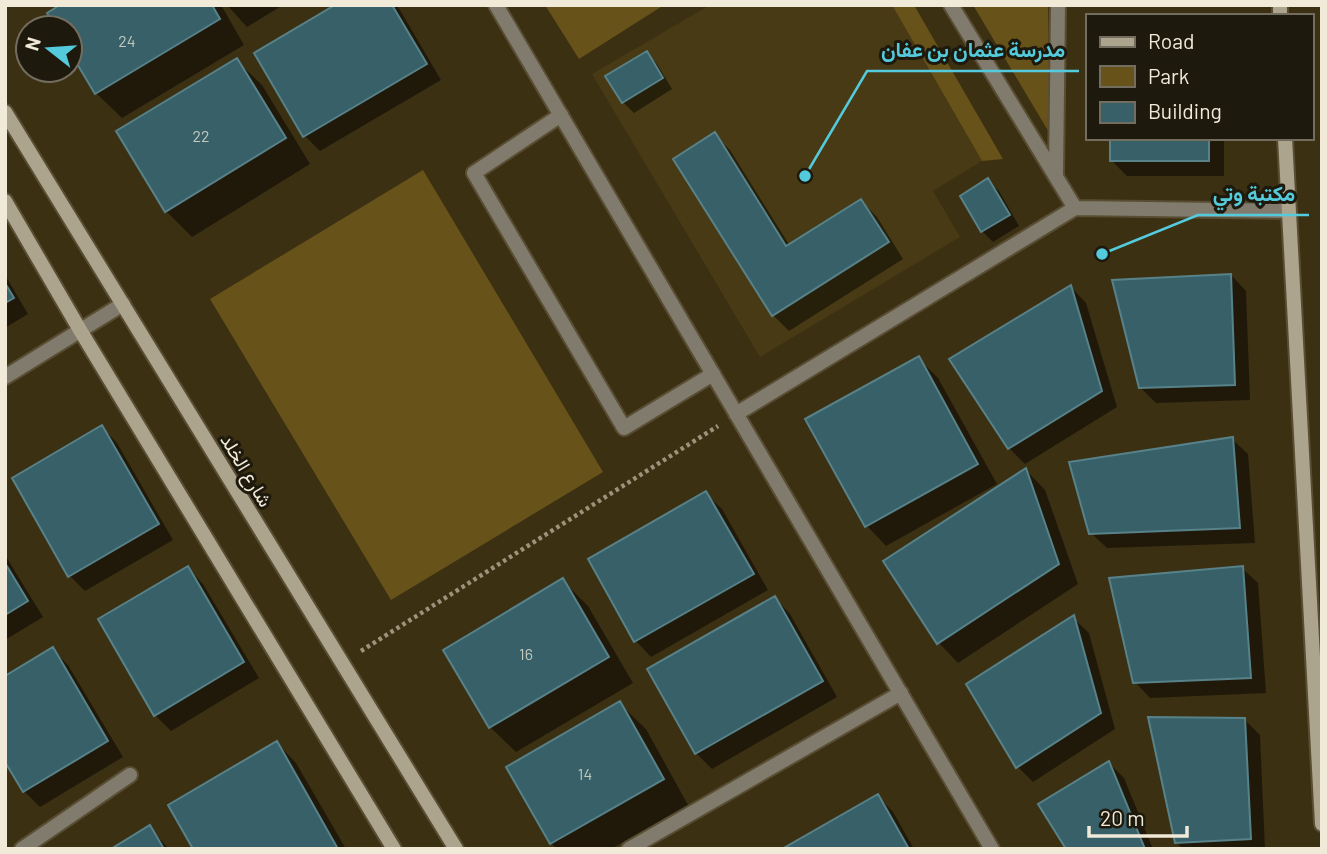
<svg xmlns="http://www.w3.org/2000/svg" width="1327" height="854" font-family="Barlow,Vazirmatn,sans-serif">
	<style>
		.built { fill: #483a14 }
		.green { fill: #67521a }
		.shadow { fill: #0007 }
		.building { fill: #376068; stroke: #58828a; stroke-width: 2 }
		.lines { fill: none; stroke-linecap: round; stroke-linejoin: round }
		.lane-casing { stroke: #594e33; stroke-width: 18 }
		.street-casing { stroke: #594e33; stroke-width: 18 }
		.secondary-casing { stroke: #594e33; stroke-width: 18 }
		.path { stroke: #9c937c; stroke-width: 4.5; stroke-dasharray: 3.5 3.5; stroke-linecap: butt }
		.lane { stroke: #817b6e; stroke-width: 14 }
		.street { stroke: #817b6e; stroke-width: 14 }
		.secondary { stroke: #ada48e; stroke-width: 14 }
		.labels { text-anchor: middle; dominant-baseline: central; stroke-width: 6; stroke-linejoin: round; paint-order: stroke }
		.number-label { font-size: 16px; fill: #c2c8bd }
		.street-label { font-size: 19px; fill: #f1ead9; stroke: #1e190d }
		.leader { fill: none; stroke: #54cadd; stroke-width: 2.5 }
		.callout-dot { fill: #54cadd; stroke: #1e190d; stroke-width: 2.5 }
		.callout-label { font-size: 21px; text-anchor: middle; font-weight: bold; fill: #54cadd; stroke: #1e190d; stroke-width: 6; stroke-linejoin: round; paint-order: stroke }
	</style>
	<rect width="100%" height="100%" fill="#3c3013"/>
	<path class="built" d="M710,5h182l90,156 -49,30 27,46 -200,120 -168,-283z"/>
	<path class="green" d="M545,5h119l-85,54z
		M892,5h22l89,154 -21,2z
		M973,5h75l2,129z
		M423,170l180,302 -212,128 -181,-301z"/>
	<path class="shadow" d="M64,5h157l23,40 -122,73 -26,-25 -26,-44v-21h-12z
		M227,5h56l-36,22z
		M338,5h59l44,75 -121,71 -15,-15z
		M1118,5h42l-41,2z
		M647,53l10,11 15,25 -38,24 -11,-11z
		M236,60l26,25 48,79 -118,73 -26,-26 -48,-79z
		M715,135l15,15 60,96 71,-45 16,16 26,42 -114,72 -16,-16z
		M1112,138h112v38h-97l-15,-15z
		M988,181l11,10 20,35 -26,16 -11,-11z
		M5,275l23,39 -23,14z
		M1231,275l15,16 4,109 -94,3 -15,-15z
		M1071,287l15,16 31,104 -92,57 -16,-16z
		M918,358l20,20 59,106 -111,62 -19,-20z
		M102,427l15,16 56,97 -88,51 -15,-15z
		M1232,439l16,15 7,89 -148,5 -16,-15z
		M1026,470l19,20 33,94 -120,79 -19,-20 -53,-81z
		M706,494l16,15 46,81 -117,67 -15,-16 -46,-81z
		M5,555l38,62 -38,23z
		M188,568l15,16 56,94 -88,53 -16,-16z
		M1242,568l16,15 8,110 -116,5 -15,-16z
		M563,581l25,25 45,77 -117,69 -26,-25z
		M775,598l15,16 47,83 -125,72 -16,-16 -47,-83z
		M1073,618l16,15 26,96 -82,53 -15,-15z
		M53,650l15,15 55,92 -83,50 -16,-16z
		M620,704l26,25 42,76 -77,44h-54l-6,-6z
		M1244,719l16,16 5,114h-82l-7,-7z
		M277,743l19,20 50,86h-151z
		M1109,763l15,15 29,71h-85z
		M878,796l15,16 21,37h-128z
		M149,827l20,22h-54z"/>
	<path class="building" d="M60,5h152l8,14 -125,75 -25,-42v-24h-14l-9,-15z
		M335,5h57l35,59 -124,73 -49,-84z
		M647,51l16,27 -41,25 -17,-27z
		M237,58l49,80 -121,74 -49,-81z
		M715,132l71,114 75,-47 28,43 -117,74 -99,-157z
		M1110,138h99v23h-99z
		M988,178l22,37 -29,17 -21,-36z
		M1231,274l4,111 -96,3 -27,-108z
		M5,283l9,15 -9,5z
		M1071,285l31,106 -94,58 -59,-90z
		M919,356l59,108 -113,63 -60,-108z
		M102,425l57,99 -91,53 -56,-99z
		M1233,437l7,91 -151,6 -20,-72z
		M1026,468l33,96 -122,80 -54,-83z
		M706,491l48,83 -120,68 -46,-83z
		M5,563l23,38 -23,14z
		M188,566l56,96 -90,54 -56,-97z
		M1243,566l8,112 -118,5 -24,-105z
		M563,578l46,79 -120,71 -46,-78z
		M775,596l48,85 -128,73 -48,-85z
		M1074,615l27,98 -85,55 -50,-84z
		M53,647l55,94 -85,51 -18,-30v-86z
		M620,701l44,78 -114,65 -44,-77z
		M1148,717l97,1 6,121 -76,4z
		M277,741l61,108h-145l-25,-44z
		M1109,761l36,88h-79l-28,-45z
		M878,794l31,55h-127z
		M150,825l14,24h-53z"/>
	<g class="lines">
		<defs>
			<path id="lane" d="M561,115l-87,58 150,255 89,-54"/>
			<path id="street" d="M496,5l496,844
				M951,5l124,203
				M1056,176l2,-171
				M5,377l118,-73
				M736,414l339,-206 213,3
				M22,849l108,-74
				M629,849l272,-156"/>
			<path id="secondary" d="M1280,5v11
				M5,112l451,737
				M1285,138l37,686
				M5,201l75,129 314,519"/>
		</defs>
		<use href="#lane" class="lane-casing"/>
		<use href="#street" class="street-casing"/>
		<use href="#secondary" class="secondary-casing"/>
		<path class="path" d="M361,651l357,-225"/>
		<use href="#lane" class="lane"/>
		<use href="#street" class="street"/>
		<use href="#secondary" class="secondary"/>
	</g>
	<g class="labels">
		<g class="number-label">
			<text x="127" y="40">24</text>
			<text x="201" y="135">22</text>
			<text x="526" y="653">16</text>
			<text x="585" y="773">14</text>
		</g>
		<g class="street-label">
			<text transform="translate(247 470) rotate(59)">شارع الخلد</text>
		</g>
	</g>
	<path class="leader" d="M805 176L867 71H1079M1102 254L1198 215H1309"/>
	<g class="callout-dot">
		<circle cx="805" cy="176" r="7"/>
		<circle cx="1102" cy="254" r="7"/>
	</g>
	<g class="callout-label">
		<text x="973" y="57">مدرسة عثمان بن عفان</text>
		<text x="1254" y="201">مكتبة وتي</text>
	</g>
	<rect width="1327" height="854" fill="none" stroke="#f1ead9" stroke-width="14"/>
	<rect x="1086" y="14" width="228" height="126" fill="#1e190d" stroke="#726d5f" stroke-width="2"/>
	<rect x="1100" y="37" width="35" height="10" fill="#ada48e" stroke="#726d5f" stroke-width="2"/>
	<text x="1148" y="49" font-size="21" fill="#f1ead9">Road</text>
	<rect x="1100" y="66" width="35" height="21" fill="#67521a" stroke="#726d5f" stroke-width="2"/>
	<text x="1148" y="84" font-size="21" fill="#f1ead9">Park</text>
	<rect x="1100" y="102" width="35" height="21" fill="#376068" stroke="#726d5f" stroke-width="2"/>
	<text x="1148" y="119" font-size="21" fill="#f1ead9">Building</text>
	<g transform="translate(49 49) rotate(287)"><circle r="33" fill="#1e190d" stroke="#726d5f" stroke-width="2"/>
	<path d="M0-5L12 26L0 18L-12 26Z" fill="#54cadd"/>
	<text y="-10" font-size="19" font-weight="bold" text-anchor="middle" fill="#f1ead9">N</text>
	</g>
	<path d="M1089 826v10h98v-10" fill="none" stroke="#f1ead9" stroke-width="3.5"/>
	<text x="1100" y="826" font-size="21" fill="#f1ead9" stroke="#1e190d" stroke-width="5" paint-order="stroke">20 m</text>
</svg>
